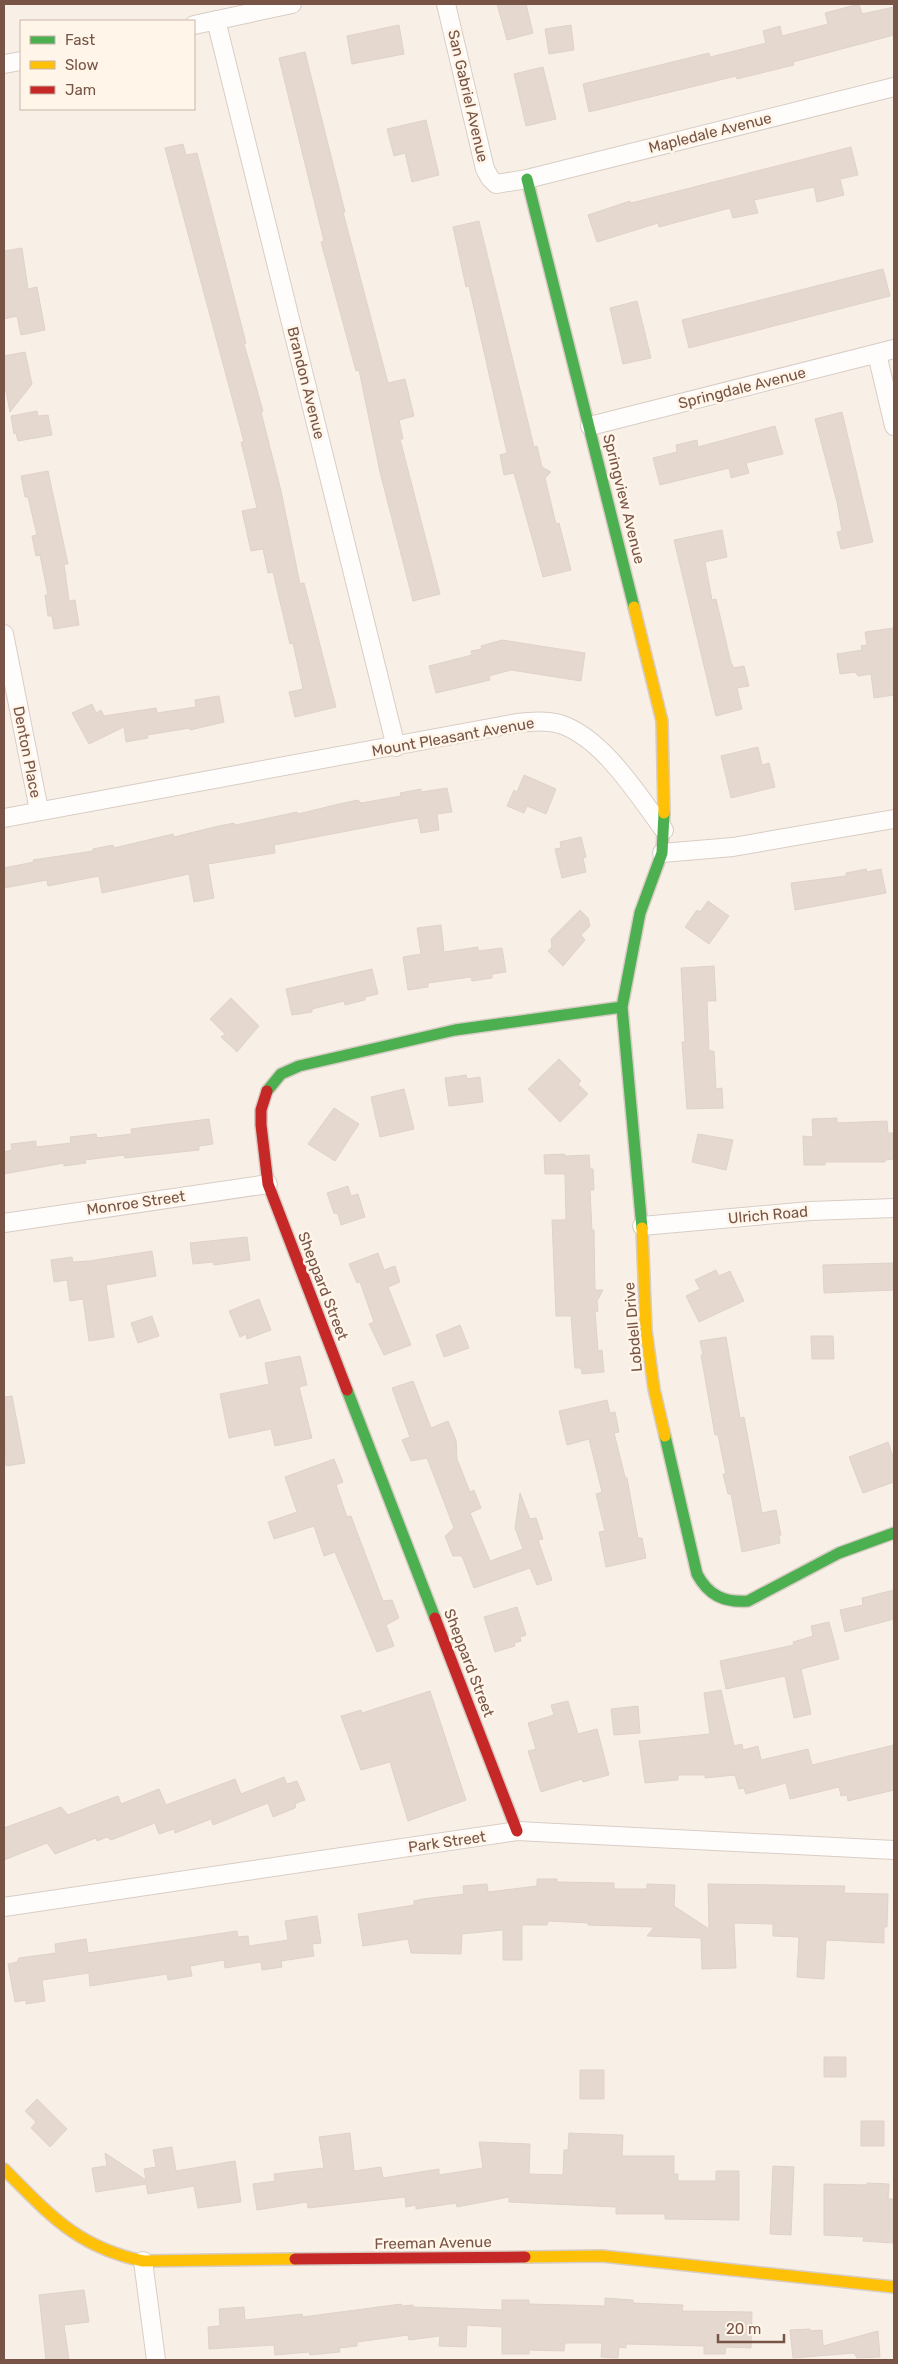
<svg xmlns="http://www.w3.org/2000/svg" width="898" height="2364" font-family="Rubik,sans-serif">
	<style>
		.building { fill: #e4d8cf; stroke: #e1d2c9 }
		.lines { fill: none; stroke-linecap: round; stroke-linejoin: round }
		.street-casing { stroke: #d9cdc5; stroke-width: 20 }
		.fast-casing { stroke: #d8ccc4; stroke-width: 14 }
		.slow-casing { stroke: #d8ccc4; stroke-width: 14 }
		.jam-casing { stroke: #d8ccc4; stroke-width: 14 }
		.street { stroke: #fefdfb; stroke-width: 18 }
		.fast { stroke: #4caf50; stroke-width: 11 }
		.slow { stroke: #ffc107; stroke-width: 11 }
		.jam { stroke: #c62828; stroke-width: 11 }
		.labels { text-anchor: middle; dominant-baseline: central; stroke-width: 5; stroke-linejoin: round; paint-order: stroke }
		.street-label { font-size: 15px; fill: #775446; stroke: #fff5e9 }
	</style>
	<rect width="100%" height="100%" fill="#f8f0e7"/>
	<path class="building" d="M497,4h29l7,29 -26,7z
		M859,4l3,10 32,-7v28l-101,27 1,3 -57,14 -1,-3 -147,36 -6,-28 126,-31 1,4 56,-14 -3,-12 17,-5 2,10 46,-12 -3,-11z
		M399,25l5,29 -52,10 -5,-28z
		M571,25l3,25 -25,4 -4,-25z
		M305,52l40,160h-2l45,171 17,-4 9,37 -15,4 4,19h-3l40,155 -27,7 -33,-129 -21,-102 -3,1 -35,-129 3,-1 -45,-183z
		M543,67l13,52 -30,7 -12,-52z
		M426,120l13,55 -27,7 -7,-29 -11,3 -7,-27z
		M183,144l3,11 11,-2 49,190 -2,1 19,67 -2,1 20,79 19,93 4,-1 32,124 -41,10 -6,-25 14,-3 -10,-46 -3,1 -17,-72 -5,1 -5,-24 -12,2 -9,-40 15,-3 -16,-66h3l-79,-294z
		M851,147l7,28 -18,4 4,16 -27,7 -3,-15 -60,13 4,13 -25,5 -3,-10 -71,19 -1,-4 -61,19 -9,-27 42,-14 1,2z
		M479,221l55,226 3,-1 5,21 9,5 -6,6 11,46 3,-1 12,47 -28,7 -29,-104 -10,2 -4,-20 7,-2 -38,-167 -3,1 -13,-60z
		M22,248l6,41 9,-2 8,43 -24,5 -4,-19 -13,3v-68z
		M883,269l7,27 -201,52 -7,-28z
		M637,301l14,57 -28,6 -13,-56z
		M25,352l7,32 -22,28 -4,-21h-2v-35z
		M37,411l1,5 10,-1 4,20 -34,6 -2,-8 -2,1 -3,-18z
		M842,412l31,130 -32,7 -4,-17 5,-1 -5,-29 -22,-83z
		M775,426l8,28 -37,9 3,10 -18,5 -2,-10 -69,17 -7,-27 24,-6 -1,-7 21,-5 1,7z
		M48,471l20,93h-4l5,37 6,-1 4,25 -25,4 -2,-13h-4l-3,-21h3l-8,-40 -4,1 -4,-20 5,-1 -9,-38h-3l-4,-21z
		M722,530l5,27 -22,5 7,38 4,-1 15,64 3,5 10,-2 5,20 -12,2 5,21 -26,7 -42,-176z
		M894,628v67l-20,3 -3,-24 -13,2 -3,-4 -15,2 -3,-20 25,-4 -1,-4 6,-1 -2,-13z
		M502,640l83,13 -4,28 -70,-11 -22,6 1,4 -54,13 -7,-27 43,-11 -1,-4 11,-2 -1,-3z
		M219,696l5,26 -34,8v-2l-43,7 1,3 -22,4 -2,-15 -35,17 -17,-31 20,-9 4,9 5,-3 3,6 52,-8 1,5 39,-6 -1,-7z
		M758,747l4,18 7,-2 6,24 -44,11 -10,-42z
		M524,775l32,14 -10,25 -19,-8 -3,7 -17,-7 7,-16 3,2z
		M447,788l5,24 -15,2 2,16 -18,3 -3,-15 -13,2 -131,25 1,8 -67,11 6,34 -20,4 -5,-28 -87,19 -3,-17 -51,10 -1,-6 -43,8v-20l30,-6 -1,-2 60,-9v-2l20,-4 1,3 59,-14 1,3 40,-10 20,-4 2,2 61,-13 1,2 41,-10 19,-4 3,3 40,-7 -1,-3 21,-4v3z
		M581,837l5,20 -3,1 3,14 -24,6 -7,-29 6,-1 -1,-6z
		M866,869l1,3 14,-3 5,24 -91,17 -4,-27 55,-7v-3z
		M708,901l21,15 -20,28 -24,-17 12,-17 3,2z
		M580,910l8,8 2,8 -9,9 4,5 -22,26 -15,-15 4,-4 -1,-8z
		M441,925l3,27 34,-5v4l24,-3 4,24 -14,2v4l-20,3 -1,-4 -43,6v4l-20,3 -5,-33 18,-3 -4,-26z
		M714,966l2,35h-9l2,50h5l2,38 6,-1 1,20 -36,1 -5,-67h3l-4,-74z
		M372,969l6,25 -13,3v3l-20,5 -1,-4 -32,8v3l-20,3 -6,-26z
		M231,998l28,28 -22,26 -16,-15 4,-3 -15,-15z
		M559,1059l22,22 -3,3 10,10 -28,28 -32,-33z
		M466,1075l1,4 13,-2 3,25 -34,4 -4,-28z
		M404,1089l10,40 -34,8 -9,-40z
		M334,1108l25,16 -24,37 -27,-17z
		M837,1118v5l50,-2 1,12h6v26l-9,1v2h-60v3h-21l-1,-29 10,1 -1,-18z
		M209,1119l4,25 -14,2v4l-74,8 -1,-3 -39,5 1,3 -22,3v-3l-60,11v-22l8,-2 -1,-6 25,-3v6l35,-4 -1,-6 26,-3 1,4 35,-4 -1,-5z
		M698,1134l35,6 -7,30 -34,-8z
		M564,1154l2,2 23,-1 1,14h3l1,21h-4l2,40h2l1,60h8l-6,11 1,10 -3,1 3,39 4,-1 2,22 -22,2 -1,-6h-6l-4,-52h-15l-4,-96h14l-1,-46h-20l-1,-19z
		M348,1186l3,10 7,-2 7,23 -24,8 -3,-11 -4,-1 -7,-20z
		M247,1237l3,23 -36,5 -1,-3 -20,2 -3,-21z
		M152,1251l4,25 -50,9 8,52 -25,4 -6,-42 -13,2 -3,-21 -13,2 -3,-22 21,-3 1,5 16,-1z
		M378,1253l6,17 11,-4 5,16 -12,5 23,58 -27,10 -15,-31 5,-2 -14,-40 -3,1 -8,-19z
		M894,1263v27l-70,3 -1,-28z
		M716,1270l3,6 11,-5 14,30 -45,21 -13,-26 14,-7 -5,-9z
		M259,1299l12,31 -24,9 -1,-5 -6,3 -11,-26z
		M152,1316l7,20 -21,7 -7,-20z
		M460,1325l9,23 -25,9 -8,-22z
		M811,1336h22l1,23h-22z
		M726,1337l14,81 4,-1 18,96 14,-3 5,25 -2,1 1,7 -38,9 -11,-58h-3l-5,-20h3l-8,-39h-3l-14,-80h2l-3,-14z
		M300,1356l7,29 -8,2 13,51 -37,8 -4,-17 -42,9 -9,-44 49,-10 -4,-21z
		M413,1381l18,47 17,-7 8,19 1,19 13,33 4,-2 7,18 -11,5 20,48 33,-12 -8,-21 5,-35 10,26 6,-1 7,21 -5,1 14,40 -15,5 -7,-17 -56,20 -12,-32h-9l-8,-20 9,-8 -27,-70 -16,3 -9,-21 8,-3 -18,-49z
		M12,1396l13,67 -19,3 -2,-69z
		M607,1400l3,13 5,-1 4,20 -5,1 11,44 2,1 11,60h4l4,20 -40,9 -7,-35 6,-1 -9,-37 6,-2 -13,-53 -22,6 -8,-34z
		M888,1442l6,17v23l-31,11 -14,-36z
		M334,1459l9,23 -7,3 11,32 4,-1 32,85 9,-1 7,18 -13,7 8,21 -17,6 -42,-100 -11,4 -10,-30 -40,13 -6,-17 29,-10 -12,-35z
		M894,1590v29l-49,13 -5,-22 23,-5 -1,-7z
		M517,1607l9,28 -6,2 1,4 -7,2 1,3 -20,6 -11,-35z
		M829,1622l10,37 -38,10 10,45 -17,4 -9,-42 -59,13 -6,-28 74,-16 -1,-3 20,-6 -2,-10z
		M721,1690l13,56 8,-2 1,6 15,-4 3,14 47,-11 4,16 82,-20v45l-46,11 -1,-6 -6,1 -2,-9 -49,12 -4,-16 -40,11 -2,-6 -5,1 -4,-14 -30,3v-3h-27v5l-33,3 -6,-42 71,-7 -6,-41z
		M430,1691l36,109 -58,21 -18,-59 -29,8 -20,-54 20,-6 1,3z
		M568,1701l10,33 19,-5 12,46 -26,7 -1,-3 -41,13 -13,-41 8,-2 -8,-26 26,-8 -3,-10z
		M638,1706l2,27 -26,2 -3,-26z
		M284,1777l3,7 10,-3 8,19 -9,3 -1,5 -22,9 -5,-14 -55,22 -2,-6 -36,14 -1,-4 -15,5 -4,-11 -44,17 -4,-3 -10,4 -1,-3 -41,16 -8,-11 -43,17v-32l57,-21 7,8 50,-19 3,8 38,-15 7,16 69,-26 6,15z
		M537,1879h20v3l57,1v6h33v-5l28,1 -1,21 35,23 -1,-45 137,2 -1,7 44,1 -1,33h-3v16l-58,-3 -2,39 -27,-2 2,-40 -26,-1v-12l-39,-1 2,45 -34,1 -1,-31 -54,-2 7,-9 -66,-2 1,-2 -41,-2 -1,4h-25v35h-19v-30l-41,4 -1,20 -50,-1 -3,-14 -45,7 -5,-32 56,-9v-4l8,-2 42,-5 -1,-8 24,-2 1,8 49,-6z
		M317,1916l4,27 -9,1 2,12 -33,5 1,6 -20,3 -1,-8 -36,6 -1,-8 -34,6 2,10 -24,4 -1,-6 -77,12 -1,-13 -47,7 3,21 -19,3v-4l-11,2 -7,-38 9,-2 2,-4 37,-5 -1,-9 31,-5 2,14 149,-22 1,6 10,-1 1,10 39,-6 -3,-19z
		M824,2057h22v20h-22z
		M580,2070h24v29h-24z
		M37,2099l30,30 -17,18 -19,-19 5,-6 -11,-11z
		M861,2121h23v25h-23z
		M350,2133l4,38 27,-4 2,11 56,-9v6l44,-7 -4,-26 51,2 -1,30 34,1 1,-25h4l1,-17 54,2 -1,21h52v18h4v7h38v-10h23v49l-74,-1v-5h-49v-7l-107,-5v-5l-52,10 -1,-4 -40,6v-4l-10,2 -1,-10 -97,11 -1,-6 -50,8 -4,-26 22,-3 -1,-7 50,-6 -5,-31z
		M172,2147l4,24 59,-10 6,41 -43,6 -4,-22 -46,8 -2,-10 -50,8 -4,-24 15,-2 -2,-13 41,27 -2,-11 12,-2 -3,-17z
		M773,2166l21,1 -3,68 -21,-1z
		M867,2183l22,1 -1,15h6l-1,44 -30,-2 1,-4 -40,-2v-51l43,1z
		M84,2290l5,32 -25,3 5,35h-23l-7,-65z
		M605,2298l28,2v3l50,2 -1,6 70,1 -1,36 -25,-1 -1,7h-21v-8l-78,-2v4l-7,-1 -1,11 -17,-1 1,-14h-37l-1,8 -35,-1v4h-27v-27l-35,-2 -1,22 -27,-1 1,-10 -31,4 -1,-5 -51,7v4l-18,2 1,4 -30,3 -1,-3 -34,3 -1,-10 -65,4 -1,-22 12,-1 -1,-17 25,-2 1,13 57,-6 1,3 98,-13 1,2 11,-1v2l89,3v-10h27v4l76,2z
		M810,2329v2l12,-1 1,16 55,-15 2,26 -23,1 -3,-5 -61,5 -3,-28z"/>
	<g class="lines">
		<defs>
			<path id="street" d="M446,4l39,165 5,9 6,6 31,-5 367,-92
				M216,20l180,727
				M194,25l98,-21
				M4,64l17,-3
				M877,354l17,72
				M590,426l304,-77
				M4,634l35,176
				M4,818l513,-95c15,-2 29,-3 43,1 43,14 78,71 104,106
				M662,853l71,-6 161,-28
				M4,1223l264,-39
				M642,1226l168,-15 84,-3
				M4,1907l513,-76 377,19
				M143,2261l13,99"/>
			<path id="fast" d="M527,179l107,428
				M267,1091l14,-17 18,-8 156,-36 167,-23
				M642,1228l-20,-221 18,-94 22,-60 2,-40
				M347,1390l88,228
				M665,1436l32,138c11,21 27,29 51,27l91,-48 55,-20"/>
			<path id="slow" d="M634,607l28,114 2,92
				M642,1228l4,102 8,59 11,47
				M4,2169c46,46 73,78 139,92l152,-2
				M525,2257l77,-1 292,31"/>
			<path id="jam" d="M267,1091l-6,19v15l7,59 79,206
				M435,1618l82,213
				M295,2259l230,-2"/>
		</defs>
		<use href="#street" class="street-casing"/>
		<use href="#fast" class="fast-casing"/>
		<use href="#slow" class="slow-casing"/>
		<use href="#jam" class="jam-casing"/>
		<use href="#street" class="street"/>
		<use href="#fast" class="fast"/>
		<use href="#slow" class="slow"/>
		<use href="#jam" class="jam"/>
	</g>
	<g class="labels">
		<g class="street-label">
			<text transform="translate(468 96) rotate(77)">San Gabriel Avenue</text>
			<text transform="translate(710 133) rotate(-14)">Mapledale Avenue</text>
			<text transform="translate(306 383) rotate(76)">Brandon Avenue</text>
			<text transform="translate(742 388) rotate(-14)">Springdale Avenue</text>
			<text transform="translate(624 499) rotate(76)">Springview Avenue</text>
			<text transform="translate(453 737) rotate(-10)">Mount Pleasant Avenue</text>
			<text transform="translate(27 752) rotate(79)">Denton Place</text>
			<text transform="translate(136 1203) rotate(-8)">Monroe Street</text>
			<text transform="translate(768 1215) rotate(-5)">Ulrich Road</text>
			<text transform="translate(323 1286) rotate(69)">Sheppard Street</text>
			<text transform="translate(633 1327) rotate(-95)">Lobdell Drive</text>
			<text transform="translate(469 1663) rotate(69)">Sheppard Street</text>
			<text transform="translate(447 1842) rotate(-8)">Park Street</text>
			<text transform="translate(433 2243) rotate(-1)">Freeman Avenue</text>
		</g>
	</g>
	<rect width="898" height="2364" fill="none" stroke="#775446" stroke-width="10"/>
	<rect x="20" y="20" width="175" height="90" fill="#fff5e9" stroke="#c9b5a8"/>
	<rect x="30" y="36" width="25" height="8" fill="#4caf50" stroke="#c9b5a8"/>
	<text x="65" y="45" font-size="15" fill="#775446">Fast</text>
	<rect x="30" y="61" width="25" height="8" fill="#ffc107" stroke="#c9b5a8"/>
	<text x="65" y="70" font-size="15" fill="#775446">Slow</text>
	<rect x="30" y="86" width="25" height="8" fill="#c62828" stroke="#c9b5a8"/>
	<text x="65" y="95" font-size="15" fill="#775446">Jam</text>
	<path d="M718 2334v8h66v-8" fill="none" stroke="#775446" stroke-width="2.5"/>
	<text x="726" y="2334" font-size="15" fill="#775446" stroke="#fff5e9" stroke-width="4" paint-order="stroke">20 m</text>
</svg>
